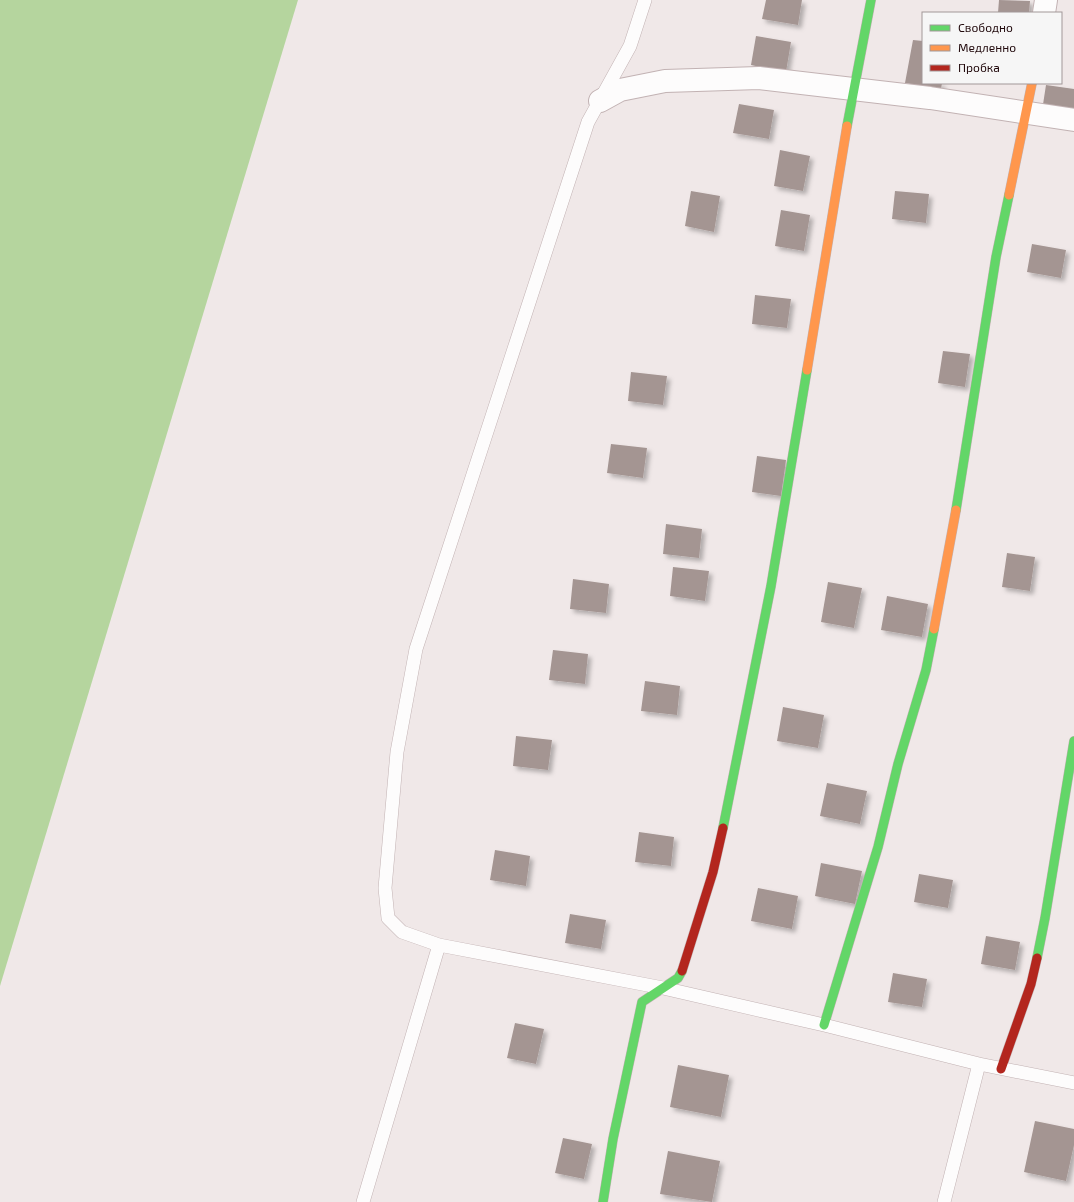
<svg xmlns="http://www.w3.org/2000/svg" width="1074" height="1202" font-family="'Exo 2',sans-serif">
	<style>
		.water { fill: #b5d59e }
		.building { fill: #a49592; filter: url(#shadow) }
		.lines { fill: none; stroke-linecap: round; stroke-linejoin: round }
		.lane-casing { stroke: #c2b2b3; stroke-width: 14 }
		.street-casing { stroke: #c2b2b3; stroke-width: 24 }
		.fast-casing { stroke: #c2b2b3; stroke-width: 10 }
		.slow-casing { stroke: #c2b2b3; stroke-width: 10 }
		.jam-casing { stroke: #c2b2b3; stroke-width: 10 }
		.lane { stroke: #fdfcfc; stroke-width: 13 }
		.street { stroke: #fdfcfc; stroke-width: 22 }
		.fast { stroke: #63d668; stroke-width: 9 }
		.slow { stroke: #ff974d; stroke-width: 9 }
		.jam { stroke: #b3261e; stroke-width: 9 }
	</style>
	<defs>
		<filter id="shadow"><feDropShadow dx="3.5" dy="3.5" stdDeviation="2" flood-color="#0004"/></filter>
	</defs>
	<rect width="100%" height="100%" fill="#f0e8e8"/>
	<path class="water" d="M0,0h298l-298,986z"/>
	<path class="building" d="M766,0h36l-4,25 -36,-6z
		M999,0l31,1 -1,12h-31z
		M756,36l35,6 -5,30 -35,-7z
		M913,40l10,1v42h19l-1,6 -36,-6z
		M1046,85l28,4v27l-32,-5z
		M739,104l35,6 -5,29 -36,-6z
		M780,150l30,6 -7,35 -29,-5z
		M691,191l29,5 -6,36 -29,-6z
		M895,191l34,3 -3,29 -34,-4z
		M781,210l29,5 -6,36 -29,-5z
		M1032,244l34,6 -5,28 -34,-6z
		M755,295l36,4 -4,29 -35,-4z
		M943,351l27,3 -5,33 -27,-4z
		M631,372l36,4 -4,29 -35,-4z
		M611,444l36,4 -4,30 -36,-5z
		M757,456l29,4 -5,36 -29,-4z
		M666,524l36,5 -3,29 -36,-4z
		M1007,553l28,4 -5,34 -28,-4z
		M673,567l36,4 -4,30 -35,-5z
		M573,579l36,5 -3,29 -36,-4z
		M828,582l34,6 -8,40 -33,-6z
		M887,596l41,8 -6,33 -41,-7z
		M553,650l35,4 -3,30 -36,-4z
		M645,681l35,5 -3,29 -36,-4z
		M783,707l41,8 -6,33 -41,-7z
		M516,736l36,4 -4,30 -35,-4z
		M827,783l40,8 -7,33 -40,-8z
		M639,832l35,5 -3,29 -36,-4z
		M495,850l35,6 -4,30 -36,-6z
		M821,863l41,8 -7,33 -40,-8z
		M919,874l34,6 -5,28 -34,-6z
		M758,888l40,8 -6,33 -41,-8z
		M570,914l36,6 -5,29 -36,-6z
		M986,936l34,6 -5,28 -34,-6z
		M893,973l34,6 -5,28 -34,-5z
		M515,1023l29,6 -8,35 -29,-6z
		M678,1065l51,10 -8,42 -51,-10z
		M1035,1121l39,8v16l-8,36 -42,-9z
		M563,1138l29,6 -8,35 -29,-6z
		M668,1151l52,10 -8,41 -52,-8z"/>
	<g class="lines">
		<defs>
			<path id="lane" d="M439,945l224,43 161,37 155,39 95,19
				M363,1202l76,-257 -37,-13 -14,-14 -3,-30 12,-136 19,-103 172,-527 42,-76 15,-46
				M944,1202l35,-138"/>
			<path id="street" d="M1044,13l2,-13
				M600,101l20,-11 45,-9 94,-3 171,20 144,22"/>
			<path id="fast" d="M847,126l24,-126
				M956,510l40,-253 13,-62
				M723,828l48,-242 36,-216
				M1037,958l8,-40 29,-177
				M824,1025l54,-178 20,-83 28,-94 8,-41
				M603,1202l10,-63 29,-137 36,-24 4,-7"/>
			<path id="slow" d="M1009,195l23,-112
				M807,370l40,-244
				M934,629l22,-119"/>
			<path id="jam" d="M682,971l31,-99 10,-44
				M1001,1069l30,-85 6,-26"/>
		</defs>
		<use href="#lane" class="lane-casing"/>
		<use href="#street" class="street-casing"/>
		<use href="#fast" class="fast-casing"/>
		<use href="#slow" class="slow-casing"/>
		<use href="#jam" class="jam-casing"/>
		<use href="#lane" class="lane"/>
		<use href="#street" class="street"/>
		<use href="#fast" class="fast"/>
		<use href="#slow" class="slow"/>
		<use href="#jam" class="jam"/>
	</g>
	<rect x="922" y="12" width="140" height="72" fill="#f6f6f6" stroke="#a19798"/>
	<rect x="930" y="25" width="20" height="6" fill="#63d668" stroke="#a19798"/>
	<text x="958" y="32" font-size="12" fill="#21090c">Свободно</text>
	<rect x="930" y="45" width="20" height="6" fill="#ff974d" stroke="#a19798"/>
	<text x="958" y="52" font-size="12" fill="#21090c">Медленно</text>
	<rect x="930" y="65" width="20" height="6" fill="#b3261e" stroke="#a19798"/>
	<text x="958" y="72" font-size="12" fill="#21090c">Пробка</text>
</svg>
